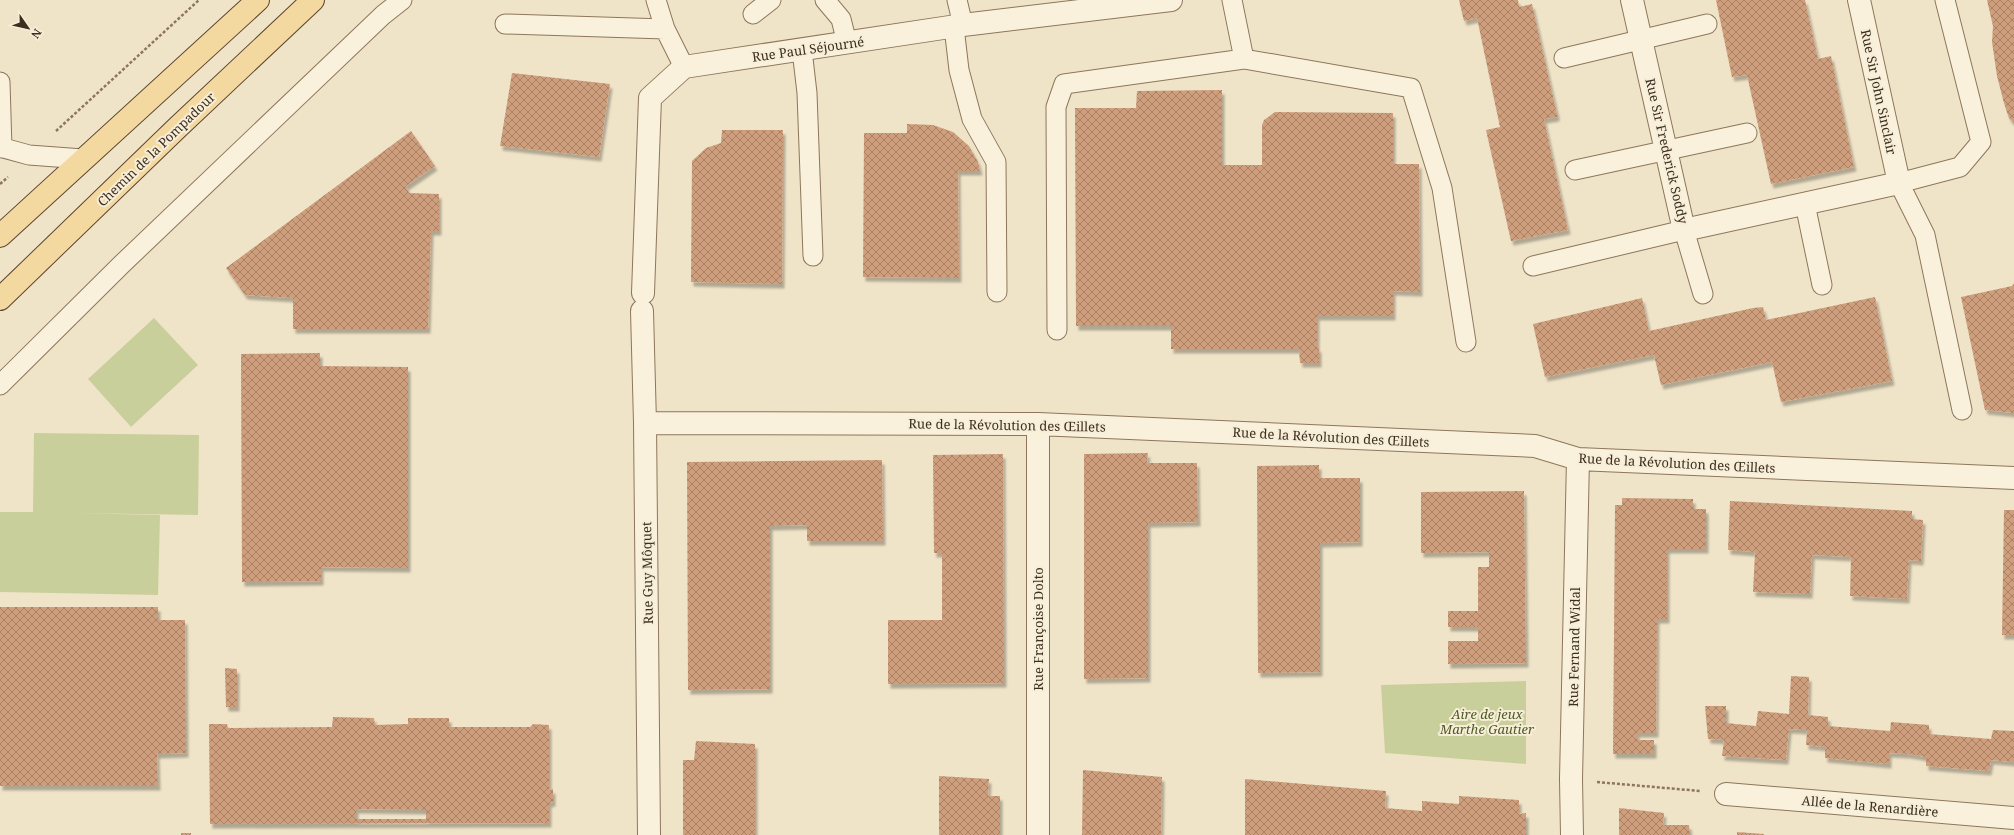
<svg xmlns="http://www.w3.org/2000/svg" width="2014" height="835" font-family="'Noto Serif',serif">
	<style>
		.green { fill: #c9cf9b }
		.building { fill: url(#building-cross-hatch); fill-rule: evenodd; filter: url(#shadow) }
		.lines { fill: none; stroke-linecap: round; stroke-linejoin: round }
		.service-casing { stroke: #8d765c; stroke-width: 21 }
		.minor-casing { stroke: #8d765c; stroke-width: 24 }
		.primary-casing { stroke: #5b4430; stroke-width: 24 }
		.path { stroke: #8d765c; stroke-width: 2.5; stroke-dasharray: 3 2; stroke-linecap: butt }
		.service { stroke: #faf1dc; stroke-width: 19 }
		.minor { stroke: #faf1dc; stroke-width: 22 }
		.primary { stroke: #f3d9a0; stroke-width: 22 }
		.labels { text-anchor: middle; dominant-baseline: central; stroke-width: 4; stroke-linejoin: round; paint-order: stroke }
		.street-label { font-size: 13px; fill: #3d2e20; stroke: #f7eed8 }
		.park-label { font-size: 13px; font-style: italic; fill: #4d5a26; stroke: #f7eed8 }
	</style>
	<defs>
		<pattern id="building-cross-hatch" width="8" height="8" patternUnits="userSpaceOnUse"><rect width="8" height="8" fill="#cf9f7d"/><path d="M0 0l8 8M0 8l8-8" fill="none" stroke="#a98266"/></pattern>
		<filter id="shadow"><feDropShadow dx="2.5" dy="4.5" stdDeviation="1" flood-color="#0004"/></filter>
	</defs>
	<rect width="100%" height="100%" fill="#f0e4c8"/>
	<path class="green" d="M154,318l44,47 -67,62 -43,-48z
		M34,433l165,2 -1,80 -123,-2 85,2 -2,80 -158,-3v-80h33z
		M1526,681v83l-141,-11 -4,-68z"/>
	<path class="building" d="M1459,0h59l1,7 13,-3 25,110v3l-13,2 24,111 -57,11 -25,-111 14,-3 -23,-109 -13,3z
		M1716,0h89l13,59 13,-3 23,111 -83,17 -24,-109 -15,2z
		M1987,0h27v123l-5,-5 -5,-15 -7,-27 -5,-34 1,-16z
		M512,73l98,11 -11,73 -99,-11z
		M1222,90v75h40v-40l2,-5 11,-8 118,1v51h26l1,128 -27,-1v25h-76v32h2v15h-19l-1,-14h-128v-23h-95l-1,-218h61l1,-17z
		M907,124l26,1 20,7 16,14 9,16 2,9h-22l1,107 -96,-1 1,-144h43z
		M722,130h61l-1,154 -91,-2 1,-121 14,-13 15,-5z
		M411,131l24,35 -29,20 3,7 30,1v37h-8l-3,98h-135v-31l-48,-3 -19,-27z
		M2014,283v130l-29,-3 -24,-113 51,-11z
		M1875,297l17,84 -111,21 -9,-40 -111,23 -7,-30 -109,22 -12,-53 109,-26 7,33 104,-23 10,-1 3,13z
		M320,353v13l88,1v201l-87,-1v14l-79,1 -1,-228z
		M1148,453l-1,10h50l1,59 -50,1v155l-64,1v-225z
		M1003,454l1,229 -116,1v-64h54v-67h-8l-1,-98z
		M882,460l1,81h-76v-16l-37,1v163l-82,1 -1,-228z
		M1319,465v13h41v64l-40,1v129l-62,1 -1,-207z
		M1524,491l2,172 -78,1v-23h30v-14h-30v-16h30v-44h11v-15l-68,1v-61z
		M1622,498l71,1v10h13v40h-39v70h-10l-1,114h-19v7h17v14h-41l2,-249h7z
		M1730,501l182,10v8l11,1 -2,41 -12,-1 -2,39 -57,-3 1,-39 -39,-2 -2,39 -57,-2 2,-40 -27,-2z
		M2004,510h10v125h-12z
		M0,607h158v13h27l1,133 -29,1 1,32h-158z
		M225,668l12,1v38h-11z
		M1791,676l18,1 -1,38 20,2v9l62,5 1,-9 38,3v9l62,5 2,-9 21,1v31l-23,-2 -2,11 -63,-5v-9l-18,-3 -19,-1v11l-64,-6v-11l-19,-2 1,-15 -18,-1 -3,31 -64,-4 2,-16 -16,-1 -3,-33h21v17l30,3 2,-15 31,3z
		M333,717l41,1 1,7 33,-1v-6h41v9h81l3,-3 16,1v65l4,-1v13l-4,1v20l-339,1 -1,-100h18l1,4 104,-1zM356,809l70,1v9h-70z
		M696,741l59,3v91h-72v-75h11z
		M1083,770l79,7 -1,58h-79z
		M939,776l50,3 -1,17h12v39h-61z
		M1245,779l141,12 -1,17 37,3v-10l37,3v-8l60,4v14l7,-1v22h-281z
		M1619,808l45,5 -1,12h26l1,10h-71z
		M1737,832l27,2v1h-27z
		M181,833h10v2h-10z"/>
	<g class="lines">
		<defs>
			<path id="service" d="M656,0l9,29 19,38
				M825,0l16,19 6,24
				M957,0l6,25
				M1232,0l12,59
				M1945,0l36,142 -21,25 -61,16 26,52 37,175
				M753,14l18,-14
				M505,24l160,5
				M954,27l5,43 13,49 24,43 1,130
				M802,50l5,43 6,163
				M1564,58l143,-34
				M0,82l2,66
				M0,147l29,8 54,4
				M1575,170l172,-37
				M1805,204l17,81
				M1533,266l151,-36 19,64
				M1057,330l-1,-223 8,-23 180,-25 167,29 31,100 24,154
				M0,385l122,-121 261,-249 19,-15"/>
			<path id="minor" d="M1632,0l52,230 215,-47 -40,-183
				M643,293l7,-195 34,-31 279,-42 208,-25
				M642,311l3,112 4,412
				M645,423l393,1 497,22 43,13 436,19
				M1726,794l288,24
				M1038,835v-411
				M1572,835l-1,-56 7,-320"/>
			<path id="primary" d="M0,236l258,-236
				M0,299l178,-172 135,-127"/>
		</defs>
		<use href="#service" class="service-casing"/>
		<use href="#minor" class="minor-casing"/>
		<use href="#primary" class="primary-casing"/>
		<path class="path" d="M56,131l143,-131
			M0,184l8,-7
			M1597,782l103,9"/>
		<use href="#service" class="service"/>
		<use href="#minor" class="minor"/>
		<use href="#primary" class="primary"/>
	</g>
	<g class="labels">
		<g class="street-label">
			<text transform="translate(808 49) rotate(-8)">Rue Paul Séjourné</text>
			<text transform="translate(1879 92) rotate(78)">Rue Sir John Sinclair</text>
			<text transform="translate(156 149) rotate(-44)">Chemin de la Pompadour</text>
			<text transform="translate(1667 151) rotate(77)">Rue Sir Frederick Soddy</text>
			<text transform="translate(1007 425) rotate(1)">Rue de la Révolution des Œillets</text>
			<text transform="translate(1331 437) rotate(3)">Rue de la Révolution des Œillets</text>
			<text transform="translate(1677 463) rotate(3)">Rue de la Révolution des Œillets</text>
			<text transform="translate(647 573) rotate(-91)">Rue Guy Môquet</text>
			<text transform="translate(1038 629) rotate(-90)">Rue Françoise Dolto</text>
			<text transform="translate(1574 647) rotate(-89)">Rue Fernand Widal</text>
			<text transform="translate(1870 806) rotate(5)">Allée de la Renardière</text>
		</g>
		<g class="park-label">
			<text x="1487" y="714">Aire de jeux<tspan x="1487" dy="15">Marthe Gautier</tspan></text>
		</g>
	</g>
	<g transform="translate(28 28) rotate(124)" stroke="#f7eed8" stroke-width="3" paint-order="stroke">
	<path d="M0-3L7 15L0 10L-7 15Z" fill="#3d2e20"/>
	<text y="-6" font-size="11" font-weight="bold" text-anchor="middle" fill="#3d2e20">N</text>
	</g>
</svg>
